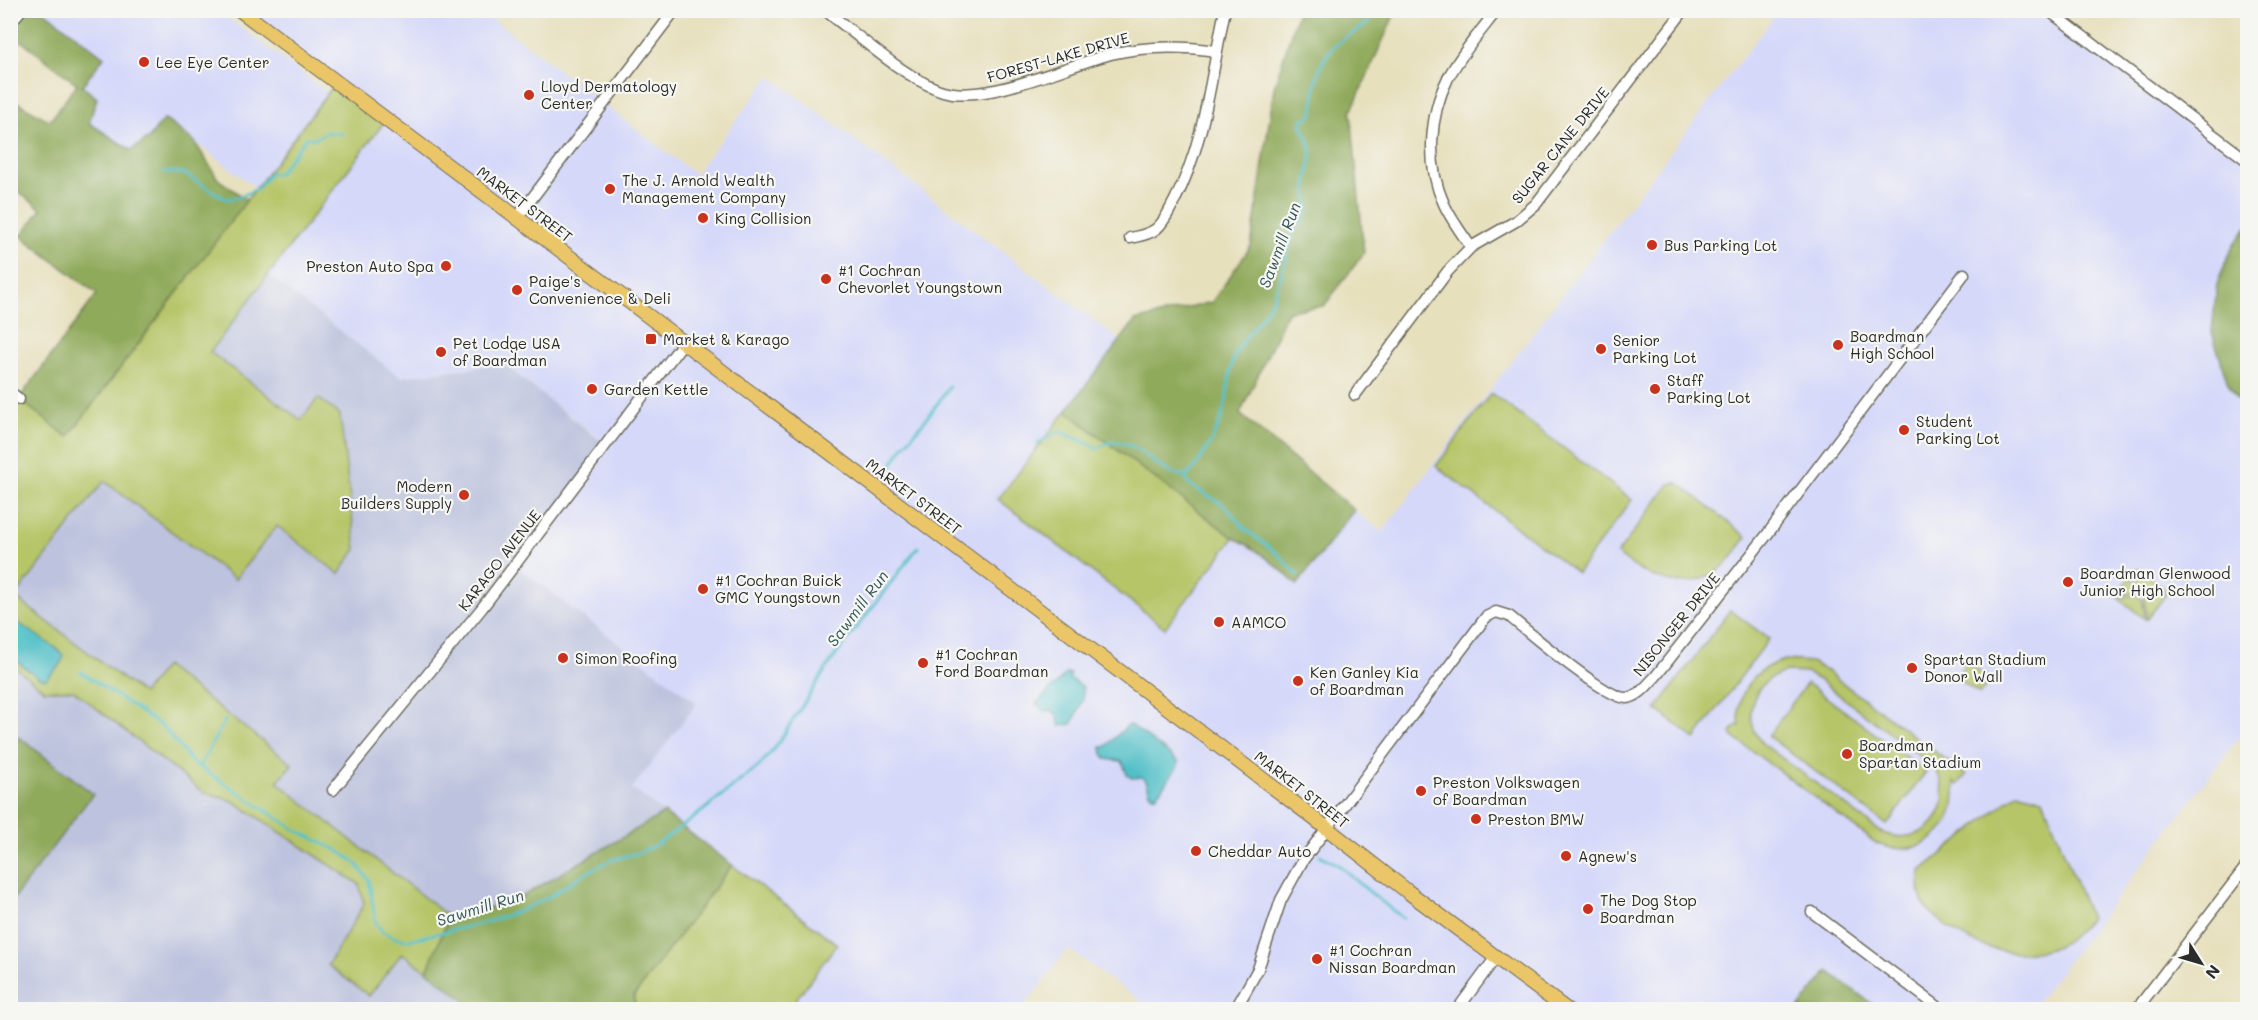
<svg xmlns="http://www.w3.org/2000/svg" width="2258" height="1020" font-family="Mali,sans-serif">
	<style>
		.built { fill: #d5d8f9 }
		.industrial { fill: #bdc3de }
		.green { fill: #b6c568; stroke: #70784a; stroke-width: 1.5; fill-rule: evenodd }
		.forest { fill: #90aa5c; stroke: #5e6a44; stroke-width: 1.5 }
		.water { fill: #52c0c8; stroke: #3e767a; stroke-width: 1.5 }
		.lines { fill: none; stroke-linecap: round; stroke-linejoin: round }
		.stream { stroke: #52c0c8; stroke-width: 3 }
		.minor-casing { stroke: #6d6a5e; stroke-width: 13 }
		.major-casing { stroke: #6d6a5e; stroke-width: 16 }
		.minor { stroke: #fff; stroke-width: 10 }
		.major { stroke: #ebc669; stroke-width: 14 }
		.poi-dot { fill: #c8321e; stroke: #f6f6f2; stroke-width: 2 }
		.labels { text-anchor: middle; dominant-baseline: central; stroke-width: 4.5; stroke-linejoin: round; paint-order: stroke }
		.street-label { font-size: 15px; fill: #2b2b2b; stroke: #f6f6f2 }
		.poi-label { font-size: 15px; fill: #2b2b2b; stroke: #f6f6f2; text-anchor: start }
		.water-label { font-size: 16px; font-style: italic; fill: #37585a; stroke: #f6f6f2 }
	</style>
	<rect width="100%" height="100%" fill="#f6f6f2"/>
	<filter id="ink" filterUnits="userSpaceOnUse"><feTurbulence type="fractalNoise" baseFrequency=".0167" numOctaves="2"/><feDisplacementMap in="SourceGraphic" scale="12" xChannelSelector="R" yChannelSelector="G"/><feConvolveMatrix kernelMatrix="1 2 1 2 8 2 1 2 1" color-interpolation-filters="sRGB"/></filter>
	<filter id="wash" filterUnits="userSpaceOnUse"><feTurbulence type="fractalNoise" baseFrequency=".008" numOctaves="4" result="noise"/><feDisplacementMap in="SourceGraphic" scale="24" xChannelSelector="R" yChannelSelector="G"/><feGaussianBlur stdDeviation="1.35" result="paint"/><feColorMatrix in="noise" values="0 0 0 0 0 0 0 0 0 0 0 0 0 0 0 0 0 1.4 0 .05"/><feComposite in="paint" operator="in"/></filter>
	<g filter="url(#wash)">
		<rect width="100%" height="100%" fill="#e7e0bd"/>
		<path class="built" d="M44,11h175l109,82 -72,95 -92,-69 -15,19 -18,12 -43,-27 -6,-37 21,-29z
			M240,11h242l213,163 75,-98 350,264 -122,159 167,129 69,-90 14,6 33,25 16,16 57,-75 28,22 396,-521h270l199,150v66l-14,19 -5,138 19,29v314l-215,282h-880l-84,-60 -46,60h-233l48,-65 -205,-155 -117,-224 91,-121 -103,-80 -103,13 -132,-102 118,-155z"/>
		<path class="industrial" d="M268,275l132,102 103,-13 103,81 -91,120 182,138 -65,86 32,24 -151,89 -64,15 -172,-135 14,-19 -126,-97 -22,28 -128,-97 89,-116 131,98 42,-54 62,48 -38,-153 -91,-68z
			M10,664l34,26h29l130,102 30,9 126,83 5,19 -36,62 41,31 33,-43 70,52 -4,5 -457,-1z"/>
		<path class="green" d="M336,82l50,38 -176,232 91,68 17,-22 22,17 16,134 -17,25 -62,-48 -42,53 -131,-98 -89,116 128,97 22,-28 127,98 -15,18 172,135 -22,54 -25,-18 -33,43 -41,-31 36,-61 -5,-20 -126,-83 -30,-9 -130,-102h-29l-33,-26 -1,-272 58,45z
			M1491,393l141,107 -55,73 -141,-107z
			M1066,411l168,127 -69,90 -167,-129z
			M1678,483l69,54c-7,8 -12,18 -20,26 -37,35 -77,18 -110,-9l52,-70z
			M2137,568l29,22c-21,3 -23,3 -33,-17z
			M2131,576l8,14 -2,3 -20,2z
			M2167,593l-20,26 -3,-21 3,-4z
			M2136,595l6,4 3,20 -27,-21z
			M1730,610l39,29 -74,100 -39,-30z
			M1786,660l25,2 14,8 141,105 -8,10 -4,-3c8,48 -35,80 -78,61l-144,-107 -1,-4 6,-7 3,1c-6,-32 14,-59 46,-66zM1787,672l20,1 12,7 113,85c31,38 -6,87 -51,67l-119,-89c-22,-27 -9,-64 25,-71z
			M1967,662l23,17 -10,15 -24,-16z
			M1807,683l119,89 -39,53 -119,-89z
			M2018,792l25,7 47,119c-13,15 -27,29 -48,33 -38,7 -80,-8 -107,-35 -4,-4 -10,-8 -12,-13 -5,-11 -4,-21 -2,-32z
			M732,865l105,79 -48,65h-154l-1,-13z"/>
		<path class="forest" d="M25,11h19l60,46 -22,29 15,12 -8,25 42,27 18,-12 15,-19 30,22 24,38 29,21 -179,237 -47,-36v-5l76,-102 -76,-58 20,-27 -30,-23 -1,-88 40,23 27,-37 -66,-51z
			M1298,11h98l-45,101 13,141 -40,53 -36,5 -48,103 114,96 -57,75c-19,-19 -39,-36 -63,-47l-168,-127 69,-90 77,-19 39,-56 23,-158z
			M2247,227v186l-19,-29 -16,-52 5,-49 16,-37z
			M19,737l74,57 -82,108v-154z
			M664,813l68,52 -98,131 1,13h-167l3,-4 -44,-34 22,-54 64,-15z
			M1828,971l51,38h1h-82z"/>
		<path class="water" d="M11,618l45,30 8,8 -4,9 -14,14 -7,-1 -28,-21z
			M1067,673l3,1 -1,4 14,9v13l-11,24 -12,2 -3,-12 -7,-4 -5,1 -9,-7z
			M1128,725h3l48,37 -2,6 -21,28 -6,-3 -4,-13 -4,-3 -10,1 -5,-3 -5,-14 -17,-2 -4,-12h4z"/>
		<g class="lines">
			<path class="stream" d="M164,172l19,1 43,26 13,-2 18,-8 13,-16 8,1 28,-36h11l9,-6 16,2
				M1037,444l22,-13 35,15 1,3c6,-2 13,-7 18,-7 30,-1 44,34 74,34 17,-18 35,-51 39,-76 3,-15 3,-30 9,-45 8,-18 24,-31 34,-49 11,-20 16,-47 23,-69l4,-9 12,-16c2,-9 -2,-19 -1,-29 4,-32 10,-27 -6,-59l1,-4 8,-3 3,-5c1,-24 4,-53 25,-69 15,-11 30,-17 41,-33
				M886,473c8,-10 13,-22 22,-32 14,-18 29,-34 41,-55
				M1187,476l-1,3 2,5 36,21 21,24 34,26 19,20
				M81,672l82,55 29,35 104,68 41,20 18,12 14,18 7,44 7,8 13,6 12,2 76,-17 36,-12 29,-14 33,-22 29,-15 27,-7 18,-8 35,-25 68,-54 16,-18 57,-88 86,-113
				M200,766l25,-46
				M1320,855c7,5 15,7 21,12 20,18 40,35 62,51"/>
		</g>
	</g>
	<g filter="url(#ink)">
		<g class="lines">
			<defs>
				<path id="minor" d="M825,10c31,24 82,70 118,81 45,13 121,-25 168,-37 35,-8 70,-8 105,-3
					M2048,10l200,151
					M10,23l11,-13
					M517,218l158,-208
					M1130,238c9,-2 18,-3 26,-9 8,-6 13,-18 18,-27 31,-59 37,-127 51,-192
					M1471,247c-10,-14 -20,-28 -27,-43 -18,-39 -15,-88 4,-126 13,-24 32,-46 49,-68
					M10,392l9,7
					M1355,395l93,-124 23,-24 45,-26 20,-17 148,-194
					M333,790l149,-182 201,-265
					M1812,912l130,98
					M1235,1010l23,-41 23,-69 22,-40 183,-243 10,-5 13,4c18,15 99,84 118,82 12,-1 21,-14 29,-22l110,-140 198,-262
					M1457,1010l39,-53
					M2136,1010l112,-146"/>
				<path id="major" d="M240,10l543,407 523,395 101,79 160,119"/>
			</defs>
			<use href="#minor" class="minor-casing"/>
			<use href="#major" class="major-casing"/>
			<use href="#minor" class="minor"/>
			<use href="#major" class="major"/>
		</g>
	</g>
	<g class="poi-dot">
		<circle cx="144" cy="62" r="6"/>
		<circle cx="529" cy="95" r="6"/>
		<circle cx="610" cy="189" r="6"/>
		<circle cx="703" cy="218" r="6"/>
		<circle cx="1652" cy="245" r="6"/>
		<circle cx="446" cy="266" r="6"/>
		<circle cx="826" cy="279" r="6"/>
		<circle cx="517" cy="290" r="6"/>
		<rect x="645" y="333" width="12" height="12" rx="3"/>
		<circle cx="1838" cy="345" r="6"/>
		<circle cx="1601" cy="349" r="6"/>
		<circle cx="441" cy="352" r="6"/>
		<circle cx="592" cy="389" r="6"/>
		<circle cx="1655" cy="389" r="6"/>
		<circle cx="1904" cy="430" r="6"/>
		<circle cx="464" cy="495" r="6"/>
		<circle cx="2068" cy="582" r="6"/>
		<circle cx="703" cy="589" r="6"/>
		<circle cx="1219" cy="622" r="6"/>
		<circle cx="563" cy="658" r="6"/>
		<circle cx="923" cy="663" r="6"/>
		<circle cx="1912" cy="668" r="6"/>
		<circle cx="1298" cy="681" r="6"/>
		<circle cx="1847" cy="754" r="6"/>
		<circle cx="1421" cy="791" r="6"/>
		<circle cx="1476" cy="819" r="6"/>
		<circle cx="1196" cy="851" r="6"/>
		<circle cx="1566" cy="856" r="6"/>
		<circle cx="1588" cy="909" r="6"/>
		<circle cx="1317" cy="959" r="6"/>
	</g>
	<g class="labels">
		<g class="street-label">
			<text transform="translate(1058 57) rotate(-16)">FOREST-LAKE DRIVE</text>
			<text transform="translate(1560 145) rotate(-51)">SUGAR CANE DRIVE</text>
			<text transform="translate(525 204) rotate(37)">MARKET STREET</text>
			<text transform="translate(914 496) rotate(37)">MARKET STREET</text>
			<text transform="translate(499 560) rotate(-52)">KARAGO AVENUE</text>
			<text transform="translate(1676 624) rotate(-51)">NISONGER DRIVE</text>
			<text transform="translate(1302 789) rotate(38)">MARKET STREET</text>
		</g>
		<g class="poi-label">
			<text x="156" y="62">Lee Eye Center</text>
			<text x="541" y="86">Lloyd Dermatology<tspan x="541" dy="17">Center</tspan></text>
			<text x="622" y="180">The J. Arnold Wealth<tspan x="622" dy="17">Management Company</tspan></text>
			<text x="715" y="218">King Collision</text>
			<text x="1664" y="245">Bus Parking Lot</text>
			<text x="434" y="266" text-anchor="end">Preston Auto Spa</text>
			<text x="838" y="270">#1 Cochran<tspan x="838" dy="17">Chevorlet Youngstown</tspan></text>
			<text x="529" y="281">Paige's<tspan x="529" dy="17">Convenience &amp; Deli</tspan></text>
			<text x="1850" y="336">Boardman<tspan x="1850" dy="17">High School</tspan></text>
			<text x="663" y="339">Market &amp; Karago</text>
			<text x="1613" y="340">Senior<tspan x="1613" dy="17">Parking Lot</tspan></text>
			<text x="453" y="343">Pet Lodge USA<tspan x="453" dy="17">of Boardman</tspan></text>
			<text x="1667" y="380">Staff<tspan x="1667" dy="17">Parking Lot</tspan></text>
			<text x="604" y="389">Garden Kettle</text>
			<text x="1916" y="421">Student<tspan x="1916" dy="17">Parking Lot</tspan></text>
			<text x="452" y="486" text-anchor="end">Modern<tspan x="452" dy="17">Builders Supply</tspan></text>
			<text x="2080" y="573">Boardman Glenwood<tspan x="2080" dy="17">Junior High School</tspan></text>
			<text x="715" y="580">#1 Cochran Buick<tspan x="715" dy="17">GMC Youngstown</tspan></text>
			<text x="1231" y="622">AAMCO</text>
			<text x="935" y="654">#1 Cochran<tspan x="935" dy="17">Ford Boardman</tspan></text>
			<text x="575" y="658">Simon Roofing</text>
			<text x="1924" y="659">Spartan Stadium<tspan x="1924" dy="17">Donor Wall</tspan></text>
			<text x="1310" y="672">Ken Ganley Kia<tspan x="1310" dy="17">of Boardman</tspan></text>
			<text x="1859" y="745">Boardman<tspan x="1859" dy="17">Spartan Stadium</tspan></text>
			<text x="1433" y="782">Preston Volkswagen<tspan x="1433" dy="17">of Boardman</tspan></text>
			<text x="1488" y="819">Preston BMW</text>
			<text x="1208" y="851">Cheddar Auto</text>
			<text x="1578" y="856">Agnew's</text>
			<text x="1600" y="900">The Dog Stop<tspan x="1600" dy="17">Boardman</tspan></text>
			<text x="1329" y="950">#1 Cochran<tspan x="1329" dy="17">Nissan Boardman</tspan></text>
		</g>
		<g class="water-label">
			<text transform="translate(1279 245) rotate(-69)">Sawmill Run</text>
			<text transform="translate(857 608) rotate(-53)">Sawmill Run</text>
			<text transform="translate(480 907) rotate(-17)">Sawmill Run</text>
		</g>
	</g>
	<rect width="2258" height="1020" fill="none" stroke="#f6f6f2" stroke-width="36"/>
	<g transform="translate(2201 963) rotate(127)" stroke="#f6f6f2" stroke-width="4.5" paint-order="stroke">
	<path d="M0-4.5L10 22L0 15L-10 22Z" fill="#2b2b2b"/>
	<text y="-9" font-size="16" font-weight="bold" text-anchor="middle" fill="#2b2b2b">N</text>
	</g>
</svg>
